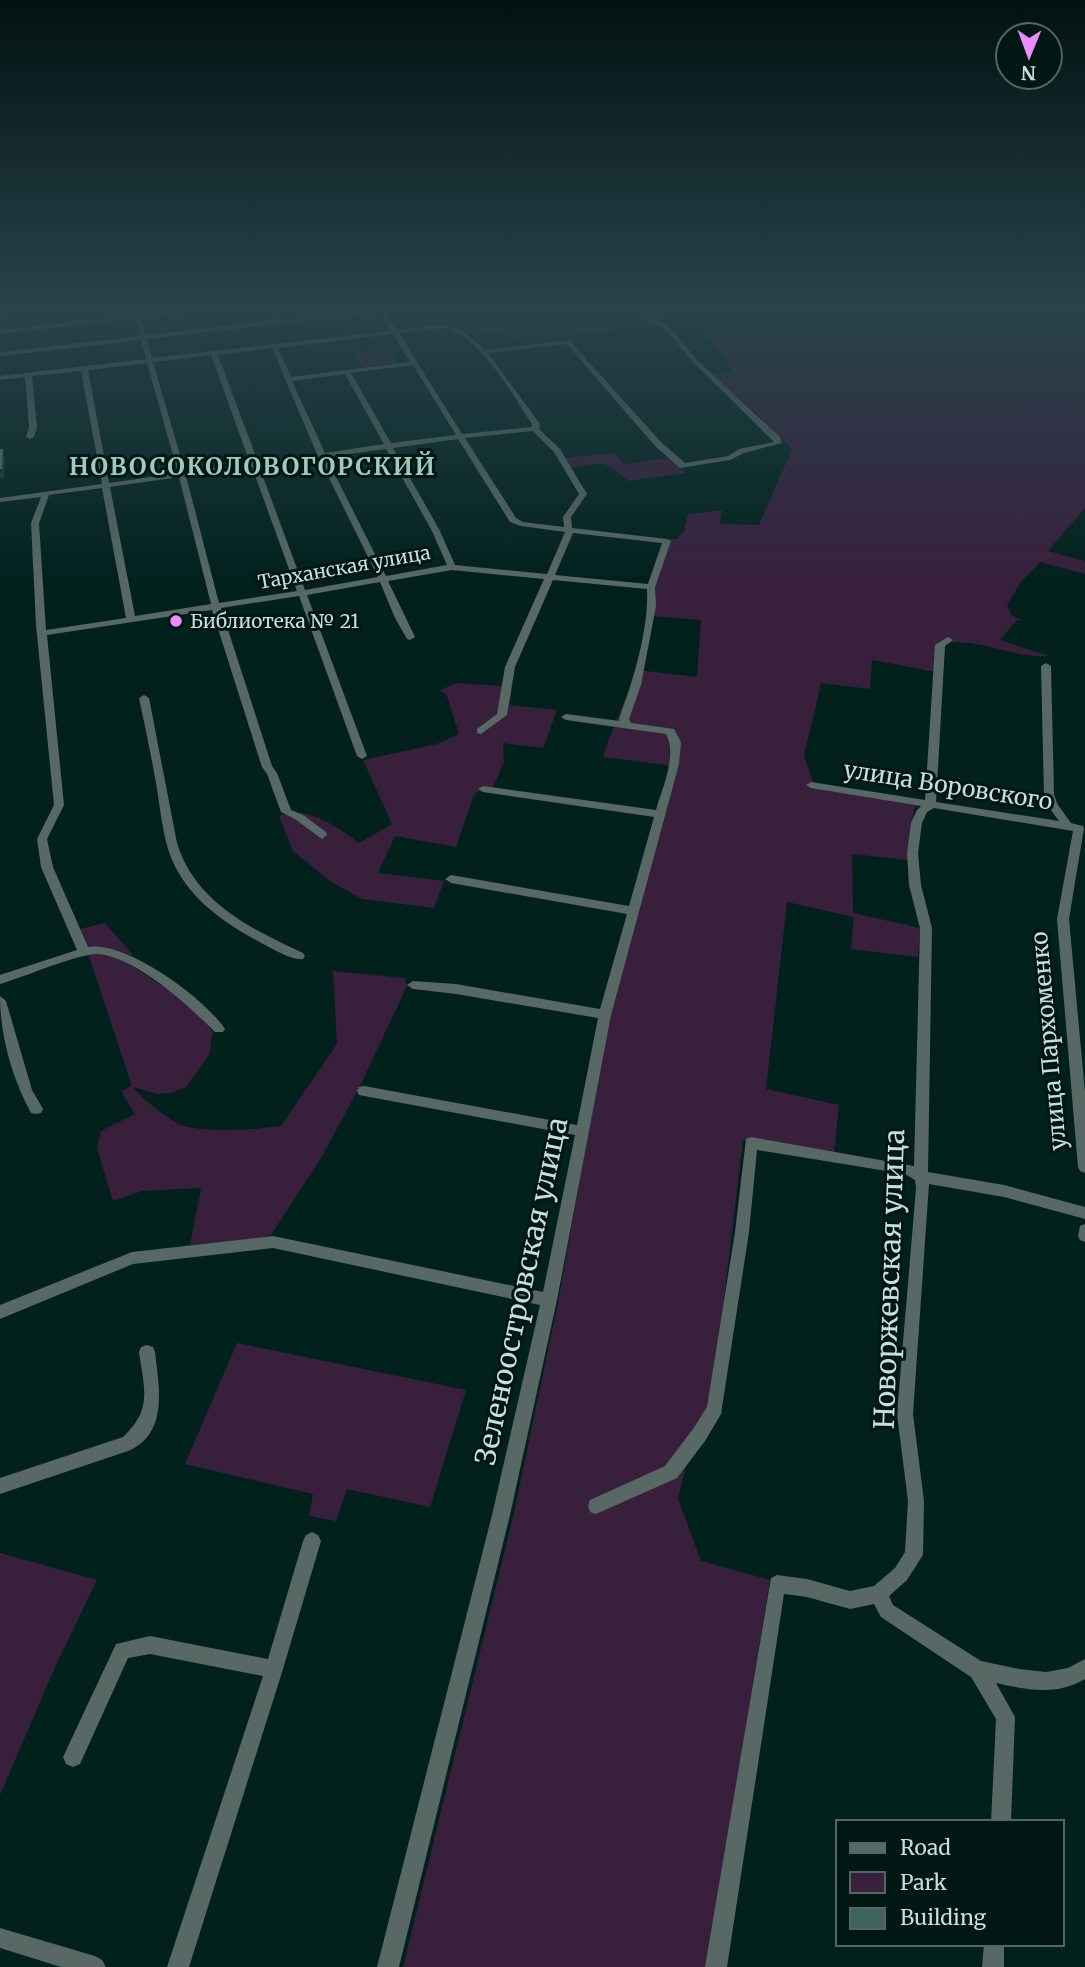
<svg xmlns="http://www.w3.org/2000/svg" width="1085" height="1967" font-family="Merriweather,serif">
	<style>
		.green { fill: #38203c }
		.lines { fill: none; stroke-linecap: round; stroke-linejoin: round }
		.minor { fill: #576865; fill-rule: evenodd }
		.shaded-wall { fill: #153a35 }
		.building { fill: #3e635e; stroke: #537772; stroke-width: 2 }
		.poi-dot { fill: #ec8cfa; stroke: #001714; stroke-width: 2.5 }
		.labels { text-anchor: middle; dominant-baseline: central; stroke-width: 6; stroke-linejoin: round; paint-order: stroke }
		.far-street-label { font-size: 19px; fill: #c9dfdb; stroke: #001714 }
		.far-poi-label { font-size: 19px; fill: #c9dfdb; stroke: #001714; text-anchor: start }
		.street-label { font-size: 23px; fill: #c9dfdb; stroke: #001714 }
		.far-district-label { font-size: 24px; font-weight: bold; letter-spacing: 2px; fill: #9fcac4; stroke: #001714 }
		.near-street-label { font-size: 28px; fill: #c9dfdb; stroke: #001714 }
	</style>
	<rect width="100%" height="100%" fill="#02211d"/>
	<path class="green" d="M448,305h181l26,22 -145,11 -6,-6 -31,2 -20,-11 8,-2z
		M676,305h409v203l-37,43 37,10v13l-45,-12 -19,20 -14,23 4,10 10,5 -5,1 -16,19 49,16c-34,3 -68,-18 -103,-13l-10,29 -64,-12 -2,29 -49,-6 -17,73 9,26 107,21 -6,6 -6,51 -56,-6 1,59 67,15 -2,29 -67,-8 3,-32 -67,-15 -21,187 73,16 -5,49 -91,-14 -32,268 -26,61 -7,30 23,62 69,19 -63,387h-304l110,-450 45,-214 51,-288 66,-242 -9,-8 -63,-8c9,-30 23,-57 34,-87l60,7 4,-57 -50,-4 -1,-26 19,-51h8l7,-8 4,-17 34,-4 -2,14 39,1 33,-76 -32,-32 -49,-43 22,-3 -35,-48z
		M389,349l9,14 -36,5 -9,-15z
		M614,453l10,11 45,-6 16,15 -57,8c-24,-23 -27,-18 -58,-13l-6,-10z
		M457,683l55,4 -2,18 47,5 -14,38 -40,-5 1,19 -11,25 -12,1 -7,7 -18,52 -61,-11 -17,37 66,8 -10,27 -72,-9 -32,-18 -37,-30 -14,-35c28,-12 58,11 80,27l33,-19 -29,-64 74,-16 22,-10 -12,-38 -7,-6z
		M105,923l27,31 -3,10 62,41 22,27 -4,23 -23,32 -15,6 -14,1 -24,-7c7,10 39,36 51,39 29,7 67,4 97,0l56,-82 -4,-73 72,7 2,8 -48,102 -38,70 -50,77 -15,4 -66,6 11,-57 -59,3 -29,10 -16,-52 4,-18 34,-17 -14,-23 11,-5 -52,-157z
		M237,1343l229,47 -36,117 -83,-18 -11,32 -27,-5 4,-22 -128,-30z
		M0,1553l97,27 -41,85 -56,130z"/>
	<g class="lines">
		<path class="minor" d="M41,305h20l-61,8v-4z
			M131,305h6l3,9 81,-9h18l-98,13 5,17 231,-26 -2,-4h6l16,25c44,-5 54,-14 88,20l84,-10 92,102 24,21 43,-7 11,-7 35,-7 -81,-80 -29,-34 -8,-2 -26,-21c15,0 23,17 38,20l29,35 83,77 2,6 -38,10 -14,7 -50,8 -25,-22 -88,-102 -79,9 52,71 -1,5 21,20 27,45 -16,23 1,11 95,11 4,2 -16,46 1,19 -15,79 -12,34 2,4 43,6 7,13 -2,22 -68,251 -54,285 -47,215 -111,452h-22l115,-452 48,-210 -267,-57 -140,16 -133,55v-14l132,-53 141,-16 270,56 32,-157 -211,-39 -5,-1 -2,-4 2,-4 5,-1 213,39 21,-107 -142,-24 -43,-5 -6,-4 6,-4 43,3 144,25 27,-95 -176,-31 -6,-4 6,-4 178,31 25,-89 -171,-25 -5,-3 5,-3 173,24c6,-22 22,-55 10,-76l-100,-14 -5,-3 5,-3 54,7 -1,-2c14,-38 30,-90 28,-130l-94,-9 -38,87 -8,48 -26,19 -4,-1v-4l20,-15 8,-47 39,-88 -92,-9 -64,11 27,56 -5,3 -3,-1 -12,-21 -15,-36 -73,13 60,161 -5,3 -5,-3 -58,-160 -78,12 51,158 5,7 14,37 12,5 23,17 1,3 -5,4 -27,-20 -14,-7 -14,-38 -5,-7 -50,-157 -165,25 17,170 -17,34 6,28 35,80c37,-7 117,51 137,82l-2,3h-8c-26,-26 -78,-74 -116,-78 -20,-1 -77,24 -99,30v-9l77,-25 -36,-83 -4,-28 17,-34 -18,-180 -5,-102 10,-26 -41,5v-4l102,-14 -21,-113 -49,5 5,51 -3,10 -4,2 -4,-2 3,-10 -4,-50 -25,3v-4l146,-17 -5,-19 -141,16v-4l140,-16 -5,-18 -135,16v-4l134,-15zM379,312l12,19 -239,27 -5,-19zM447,328c36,12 64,65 85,96v3l-70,7 -63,-101zM393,334l17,28 -119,15 -13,-29zM272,348l45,106 -59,8 -40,-107zM211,355l39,108 -65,9 -32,-110zM147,363l31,110 -69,10 -21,-113zM413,365l43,70 -65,8 -40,-70zM345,374l39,70 -59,9 -33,-72zM533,431l21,21 25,42 -16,23 1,10 -41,-5 -7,-4 -51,-80zM458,439l52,83 11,4 44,6 -18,42 -92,-9 -16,-36 -46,-81zM386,449l45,80 16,36 -61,11 -60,-119zM319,458l59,119 -73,13 -46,-124zM252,467l45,124 -78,12 -33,-127zM179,477l32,127 -76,12 -25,-129zM102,488l24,130 -80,12 -7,-107 10,-28zM573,533l89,10 -14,41 -93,-9z
			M948,637l5,3 -8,6 -9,156 123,19 -11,-15 -4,-11 -3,-129 5,-3 5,3 3,129 4,10 13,18 12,3 1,2 -15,91 16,173v81l-5,-2 -2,-4 -21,-248 16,-88 -139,-23 -7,4 -5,11 -4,30 3,32 11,43 -4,244 76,13 81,22v12l-81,-22 -75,-13 -16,230 11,87 -1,54 -16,25 -18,16 4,9 88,56 38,8 27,3 22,-4 17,-9v20c-28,17 -59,11 -89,4l19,34 -4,105h-20l5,-103 -25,-42 -90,-60 -7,-13 -24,5 -43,-12 -23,-3 -57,373h-22l66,-389 6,-3 30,4 43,12 24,-5 21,-18 10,-16 3,-51 -11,-87 19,-226 -1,-8 -10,-6 -148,-24 -8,82 -28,182 -16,27 -28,37 -81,36 -6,-2 -2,-6 2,-6 75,-34 28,-37 14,-22 28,-175 11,-93 5,-2 163,29 6,-238 -11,-43 -2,-32 4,-30 6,-13 4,-4 -110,-18 -5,-3 5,-3 114,18 10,-155z
			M144,695l5,3 28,145c18,59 74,86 126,110l2,3 -2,3c-12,2 -37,-14 -49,-20 -36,-20 -71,-46 -85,-87 -7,-22 -9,-46 -13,-69 -5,-28 -11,-57 -17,-85z
			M0,996l6,5 26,89 11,19 -2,4 -5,1 -5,-1c-19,-35 -31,-77 -31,-117z
			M1085,1224v18l-5,-2 -2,-4 2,-10z
			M147,1345l6,2 2,5c4,34 14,82 -27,99l-128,43v-16l123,-41c30,-28 21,-49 16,-85l2,-5z
			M312,1532l6,3 3,6 -38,128 -94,298h-22l96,-291 -113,-22 -22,4 -48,106 -7,3 -7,-3 -3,-7 53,-113 34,-8 118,23 35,-118 3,-6z
			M0,1928l95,28 7,4 4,7h-45l-61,-19z
			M984,1944h20v23h-22z"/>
	</g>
	<path class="shaded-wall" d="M2,450l3,9 -1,19h-4z"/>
	<path class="building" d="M0,450h2l-1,18h-1z"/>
	<linearGradient id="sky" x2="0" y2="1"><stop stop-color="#011210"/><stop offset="0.53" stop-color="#28434c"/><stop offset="1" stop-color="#28434c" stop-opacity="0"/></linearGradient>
	<rect width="1085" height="580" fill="url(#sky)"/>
	<circle class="poi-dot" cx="176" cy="621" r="7"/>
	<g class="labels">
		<g class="far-street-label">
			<text transform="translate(344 567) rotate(-10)">Тарханская улица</text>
		</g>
		<g class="far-poi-label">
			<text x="190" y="621">Библиотека № 21</text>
		</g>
		<g class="street-label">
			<text transform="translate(948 785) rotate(9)">улица Воровского</text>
			<text transform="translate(1048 1041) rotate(-95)">улица Пархоменко</text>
		</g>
		<g class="far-district-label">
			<text x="253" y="466">НОВОСОКОЛОВОГОРСКИЙ</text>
		</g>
		<g class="near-street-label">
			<text transform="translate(889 1279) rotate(-88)">Новоржевская улица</text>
			<text transform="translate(521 1291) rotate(-78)">Зеленоостровская улица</text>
		</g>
	</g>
	<rect x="836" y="1820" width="228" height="126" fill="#001714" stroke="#506764" stroke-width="2"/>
	<rect x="850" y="1843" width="35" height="10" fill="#576865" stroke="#506764" stroke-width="2"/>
	<text x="900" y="1855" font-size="21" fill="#c9dfdb">Road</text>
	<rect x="850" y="1872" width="35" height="21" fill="#38203c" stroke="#506764" stroke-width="2"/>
	<text x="900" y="1890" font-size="21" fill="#c9dfdb">Park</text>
	<rect x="850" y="1908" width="35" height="21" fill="#3e635e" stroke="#506764" stroke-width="2"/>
	<text x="900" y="1925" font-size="21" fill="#c9dfdb">Building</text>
	<g transform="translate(1029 56) rotate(181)"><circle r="33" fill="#001714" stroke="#506764" stroke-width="2"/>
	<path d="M0-5L12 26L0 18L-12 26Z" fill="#ec8cfa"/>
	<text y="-10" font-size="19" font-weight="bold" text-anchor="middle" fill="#c9dfdb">N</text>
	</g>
</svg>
